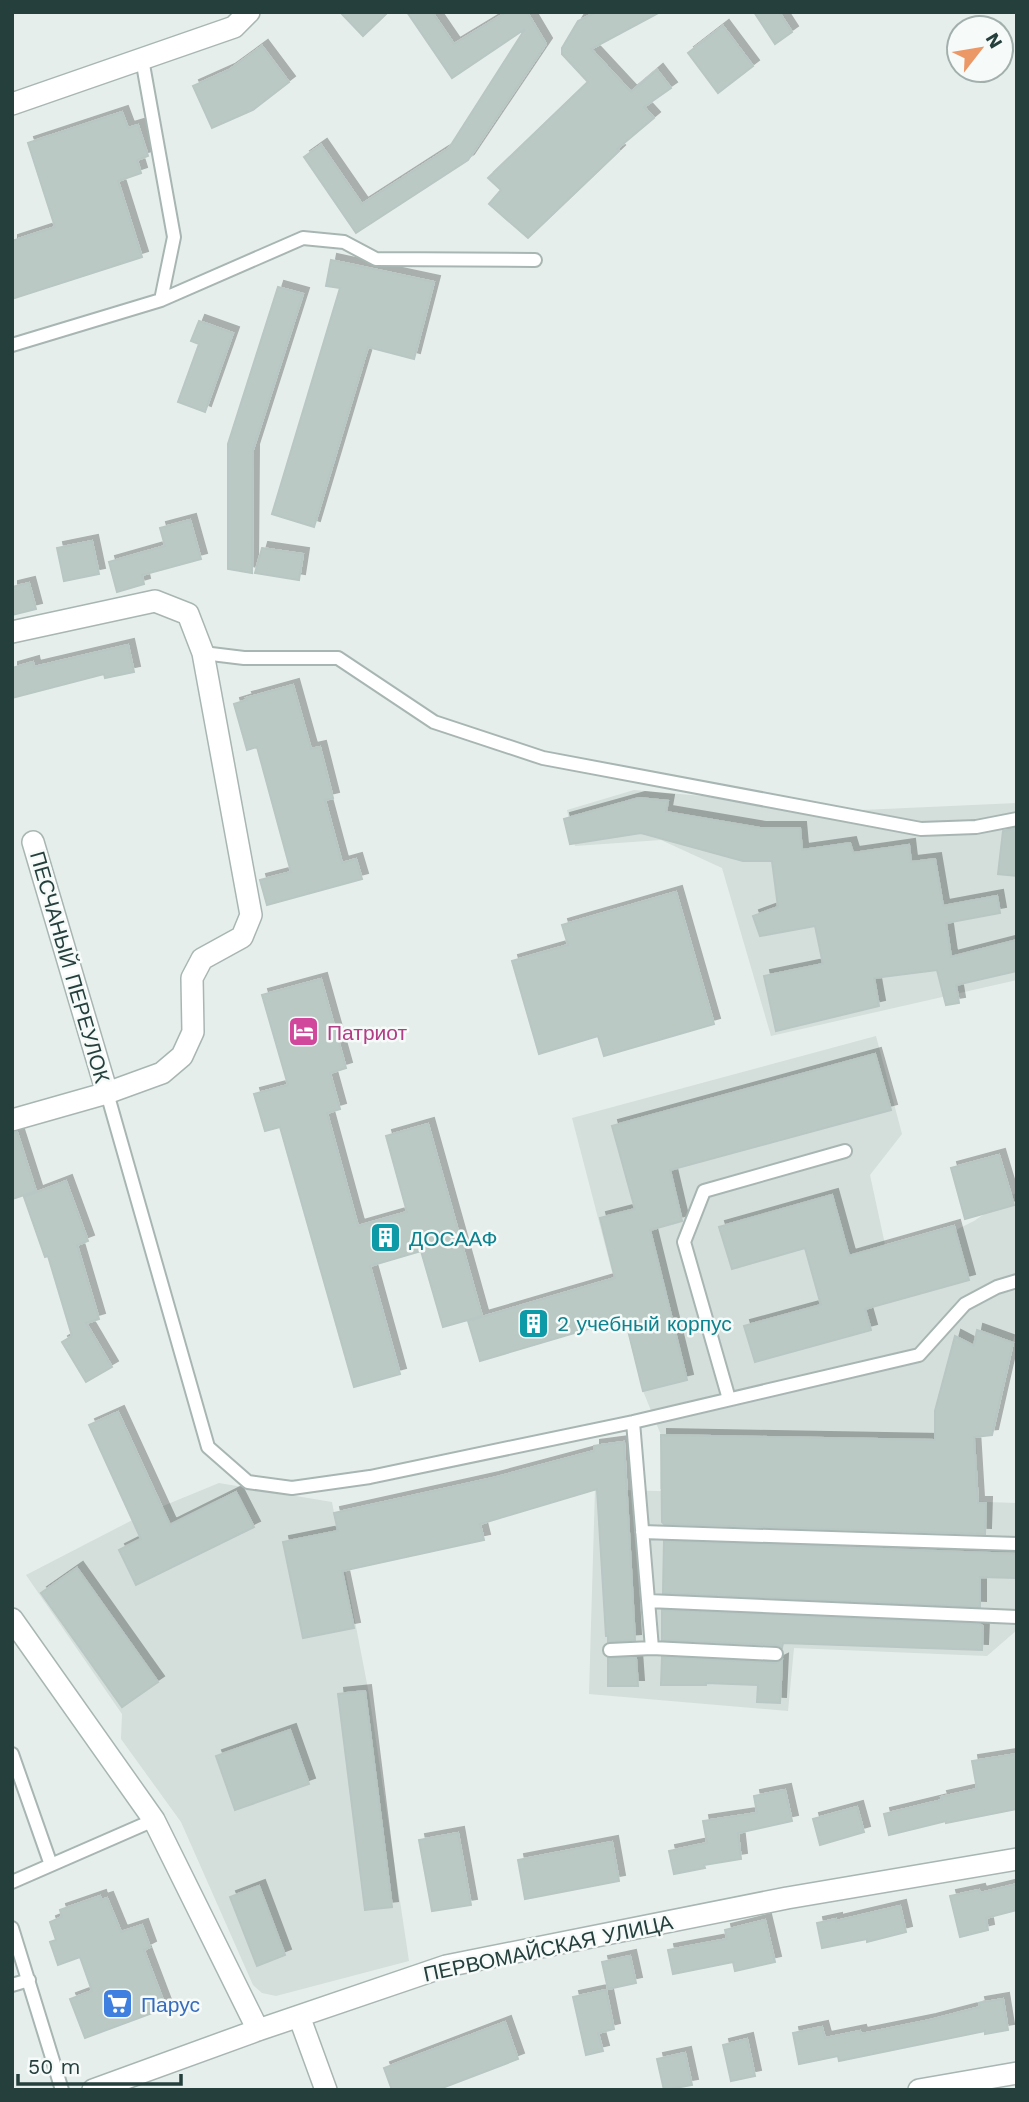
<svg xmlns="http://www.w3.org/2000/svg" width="1029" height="2102" font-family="'Work Sans',sans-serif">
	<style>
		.built { fill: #d4deda }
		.building { fill: #bbc9c5; stroke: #b8c7c3; stroke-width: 2; filter: url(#shadow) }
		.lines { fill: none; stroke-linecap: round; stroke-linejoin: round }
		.service-casing { stroke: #a8b6b3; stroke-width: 16 }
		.minor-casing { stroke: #a8b6b3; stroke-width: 24 }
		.service { stroke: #fff; stroke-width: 12 }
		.minor { stroke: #fff; stroke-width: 21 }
		.labels { text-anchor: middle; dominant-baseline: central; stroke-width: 5; stroke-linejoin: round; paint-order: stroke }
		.street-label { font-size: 21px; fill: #25403c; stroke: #f6faf9 }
		.hotel-label { font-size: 21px; fill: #b23c85; stroke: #f6faf9; text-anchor: start }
		.culture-label { font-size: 21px; fill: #0d838f; stroke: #f6faf9; text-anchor: start }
		.shop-label { font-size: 21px; fill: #366cbe; stroke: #f6faf9; text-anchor: start }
	</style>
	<defs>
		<filter id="shadow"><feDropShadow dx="6" dy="-6" stdDeviation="0" flood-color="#0004"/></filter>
	</defs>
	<rect width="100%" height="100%" fill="#e6eeeb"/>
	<path class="built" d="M634,790l228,20 155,-7v177l-246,56 -49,-168 -61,-28 -86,6 -8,-36z
		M876,1036l26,98 -32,41 19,88 85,-42 43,-29v132l-25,111 -16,2 2,61 -318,-9 1,-54 -18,-44 -71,-273z
		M219,1483l113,19 37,192 40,267 -133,35 -14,-3 -9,-8 -72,-163 -60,-83 1,-25 -96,-139 120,-62z
		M595,1489l422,14v127l-30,26 -193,-8 -6,63 -199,-17z"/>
	<path class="building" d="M340,12h48l-25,24z
		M407,12h25l22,32 53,-32h20l19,32 -78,116 -112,73 -52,-76 17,-12 41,59 87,-56 76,-119 -73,49z
		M597,12h63l-69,37 40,43 26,-22 14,18 -27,19 10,11 -37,31 2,2 -91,87 -39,-34 12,-14 -13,-12 100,-96 -26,-28v-6l16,-27z
		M754,12h25l13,20 -17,12z
		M723,26l30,40 -35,27 -30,-40z
		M262,46l27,36 -36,28 -41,18 -19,-42 36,-16z
		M122,112l6,16 10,-3 10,31 -11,4 4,13 -23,8 24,76 -130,42v-58l43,-14 -27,-84z
		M331,260l103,22 -20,77 -46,-12 -54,180 -42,-13 68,-226 -14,-2z
		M278,287l25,7 -50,156 -1,123 -24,-4v-125z
		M199,321l34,12 -28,79 -27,-10 21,-58 -8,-3z
		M190,520l11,39 -59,16 2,9 -27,8 -8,-30 56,-16 -5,-18z
		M92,541l7,33 -35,7 -7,-33z
		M262,548l41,6 -4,26 -44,-7z
		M29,583l7,26 -24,6v-28z
		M128,645l6,27 -29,6 -1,-4 -92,24v-30l21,-6 1,5z
		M293,685l18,64 9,-2 13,51 -8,2 17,63 14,-4 6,20 -95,26 -7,-25 31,-8 -34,-125 -10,3 -13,-46 13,-4 -1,-2z
		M639,798l29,3 -2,11 94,16h40l2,22 48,-7 3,10 56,-8 2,17 24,-3 8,47 54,-10 3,17 -54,10 5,34 66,-17v31l-61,14 3,18 -13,2 -9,-35 -63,8 5,28 -103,25 -12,-55 59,-12 -8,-38 -55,10 -7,-20 25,-9 -6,-46h-29l-102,-28 -71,11 -6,-25z
		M1017,828v48l-19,-2 5,-43z
		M676,892l38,132 -110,32 -6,-20 -59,18 -27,-93 56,-16 -6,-20z
		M321,979l25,89 -16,5 10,36 -13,4 31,113 49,-14 -21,-76 42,-12 54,192 -39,11 -22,-76 -51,15 30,108 -46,13 -74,-260 -15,4 -11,-37 34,-9 -26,-90z
		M875,1054l16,56 -221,60 12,51 -32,9 37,150 -44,11 -18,-73 -145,43 -12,-40 147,-43 -15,-60 35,-9 -23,-83z
		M17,1132l19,59 -24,8v-66z
		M999,1155l15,50 -49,14 -14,-51z
		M66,1181l22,60 -11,4 22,74 -13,4 26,44 -26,15 -24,-40 10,-6 -24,-80 -3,1 -21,-60z
		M832,1195l17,61 105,-30 15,54 -104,29 6,21 -116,32 -11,-36 77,-21 -16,-57 -73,21 -13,-42z
		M977,1330l36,13 -21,92 -18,2 4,66h8l-1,31 -321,-10 -2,-2 -1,-87 274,5v-29l20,-75 19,10z
		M118,1412l52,113 66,-33 18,35 -118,58 -17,-35 22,-11 -52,-114z
		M624,1442l11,198 -27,2v-6h-2l-9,-147 -117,35 4,16 -142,31 12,57 -51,10 -20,-96 55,-11 -4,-18 159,-35 101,-27v-5z
		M664,1541l353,13v24l-37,-1v30l-317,-14z
		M77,1568l81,114 -36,25 -81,-114z
		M662,1610l317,14 4,2 -1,24 -199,-7 -1,5 -6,-3 -114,-5z
		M662,1657l114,6 6,-3 -2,43 -23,-1 1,-17 -52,-2v2h-45z
		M608,1658h28l2,28h-30z
		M365,1691l27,216 -27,3 -27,-216z
		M290,1730l19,54 -74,26 -19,-54z
		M1017,1754v55l-71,14v-2l-57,14 -5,-21 58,-14 -1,-3 36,-8 -5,-28z
		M785,1790l7,31 -54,12 3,26 -37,6 1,3 -31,6 -5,-23 38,-8 -4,-22 54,-8 -3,-17z
		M857,1807l7,25 -44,13 -7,-26z
		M458,1833l13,72 -39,6 -13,-71z
		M612,1842l7,39 -94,18 -7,-39z
		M1017,1884v26l-31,8 2,12 -28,7 -10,-41 29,-6 1,3z
		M259,1886l26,69 -28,11 -27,-69z
		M100,1896l1,4 6,-2 14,34 21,-7 8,22 -6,3 22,58 -81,30 -15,-39 22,-8 -12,-34 -22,8 -8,-23 6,-2 -6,-18 12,-5 -2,-7z
		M900,1906l6,26 -39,10v-3l-45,9 -5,-25 19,-4v2z
		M765,1920l10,42 -40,9 -2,-9 -60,12 -5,-24 59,-11 -2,-9z
		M630,1956l6,27 -28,6 -6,-27z
		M606,1990l8,39 -16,4 5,18 -17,4 -13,-58z
		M1003,1999l5,31 -23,4v-3l-146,30 -1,-5 -39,8 -6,-31 29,-6 3,11 35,-7 1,3 69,-14 50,-13 -1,-4z
		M505,2022l13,37 -81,31h-45l-8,-22z
		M747,2039l8,37 -24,5 -8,-36z
		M685,2053l7,32 -28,5 -7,-31z"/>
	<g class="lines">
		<defs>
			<path id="service" d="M142,59l32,178 -13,63
				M12,345l149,-45 142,-62 41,4 32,17 159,1
				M203,653l41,5h94l96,64 109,36 378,71 55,-2 41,-8
				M107,1093l101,354 40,35 44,6 78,-11 263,-55 286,-67 46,-51 32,-17 20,-6
				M729,1399l-45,-157 20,-51 141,-40
				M642,1532l375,12
				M648,1601l369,16
				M652,1648l124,6
				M610,1650l42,-2 -19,-226
				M12,1754l39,111
				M12,1882l142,-62
				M12,1928l50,162
				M12,1985l17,-5"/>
			<path id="minor" d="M12,104l222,-77 15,-15
				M12,632l143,-31 33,13 15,39 48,262 -9,22 -40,22 -10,19 1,54 -11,24 -20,17 -55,20 -95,27
				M33,842l74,251
				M12,1619l142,201 104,210
				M299,2016l27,74
				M93,2090l165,-60 188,-64 341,-68 230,-39
				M919,2090l98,-17"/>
		</defs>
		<use href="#service" class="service-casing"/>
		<use href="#minor" class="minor-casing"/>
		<use href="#service" class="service"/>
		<use href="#minor" class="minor"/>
	</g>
	<defs>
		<symbol id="hotel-square" viewBox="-11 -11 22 22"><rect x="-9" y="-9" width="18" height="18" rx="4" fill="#d1479c" stroke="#f6faf9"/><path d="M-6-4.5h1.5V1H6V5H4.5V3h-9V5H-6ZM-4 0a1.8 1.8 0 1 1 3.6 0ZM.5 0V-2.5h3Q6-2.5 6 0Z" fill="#fff"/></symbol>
		<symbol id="building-square" viewBox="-11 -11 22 22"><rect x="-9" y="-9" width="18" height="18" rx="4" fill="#0f9aa8" stroke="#f6faf9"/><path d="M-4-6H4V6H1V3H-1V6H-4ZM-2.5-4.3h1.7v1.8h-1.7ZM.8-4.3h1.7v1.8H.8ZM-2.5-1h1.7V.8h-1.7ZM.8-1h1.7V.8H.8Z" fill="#fff"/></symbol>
		<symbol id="supermarket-square" viewBox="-11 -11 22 22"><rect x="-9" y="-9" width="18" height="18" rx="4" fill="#3f7fe0" stroke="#f6faf9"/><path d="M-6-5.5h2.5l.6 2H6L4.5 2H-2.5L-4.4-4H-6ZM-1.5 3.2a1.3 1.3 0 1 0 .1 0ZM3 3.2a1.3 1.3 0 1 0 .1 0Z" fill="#fff"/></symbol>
	</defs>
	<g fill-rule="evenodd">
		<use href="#hotel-square" x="286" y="1014" width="35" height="35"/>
		<use href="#building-square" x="368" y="1220" width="35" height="35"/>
		<use href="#building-square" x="516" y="1306" width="35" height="35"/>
		<use href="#supermarket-square" x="100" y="1986" width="35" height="35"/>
	</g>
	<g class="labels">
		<g class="street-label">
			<text transform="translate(70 967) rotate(74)">ПЕСЧАНЫЙ ПЕРЕУЛОК</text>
			<text transform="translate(548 1948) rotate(-12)">ПЕРВОМАЙСКАЯ УЛИЦА</text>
		</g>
		<g class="hotel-label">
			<text x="327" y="1032">Патриот</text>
		</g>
		<g class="culture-label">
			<text x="409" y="1238">ДОСААФ</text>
			<text x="557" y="1323">2 учебный корпус</text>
		</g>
		<g class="shop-label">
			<text x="141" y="2004">Парус</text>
		</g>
	</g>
	<rect width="1029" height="2102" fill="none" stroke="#25403c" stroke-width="28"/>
	<g transform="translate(980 49) rotate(59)"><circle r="33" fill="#f6faf9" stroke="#a2b0ad" stroke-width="2"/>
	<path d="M0-5L12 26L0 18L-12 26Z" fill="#eb9766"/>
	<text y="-10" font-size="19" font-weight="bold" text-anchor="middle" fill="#25403c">N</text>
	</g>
	<path d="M18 2074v10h163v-10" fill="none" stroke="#25403c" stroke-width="3.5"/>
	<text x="28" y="2074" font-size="21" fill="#25403c" stroke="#f6faf9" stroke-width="5" paint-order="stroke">50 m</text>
</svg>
